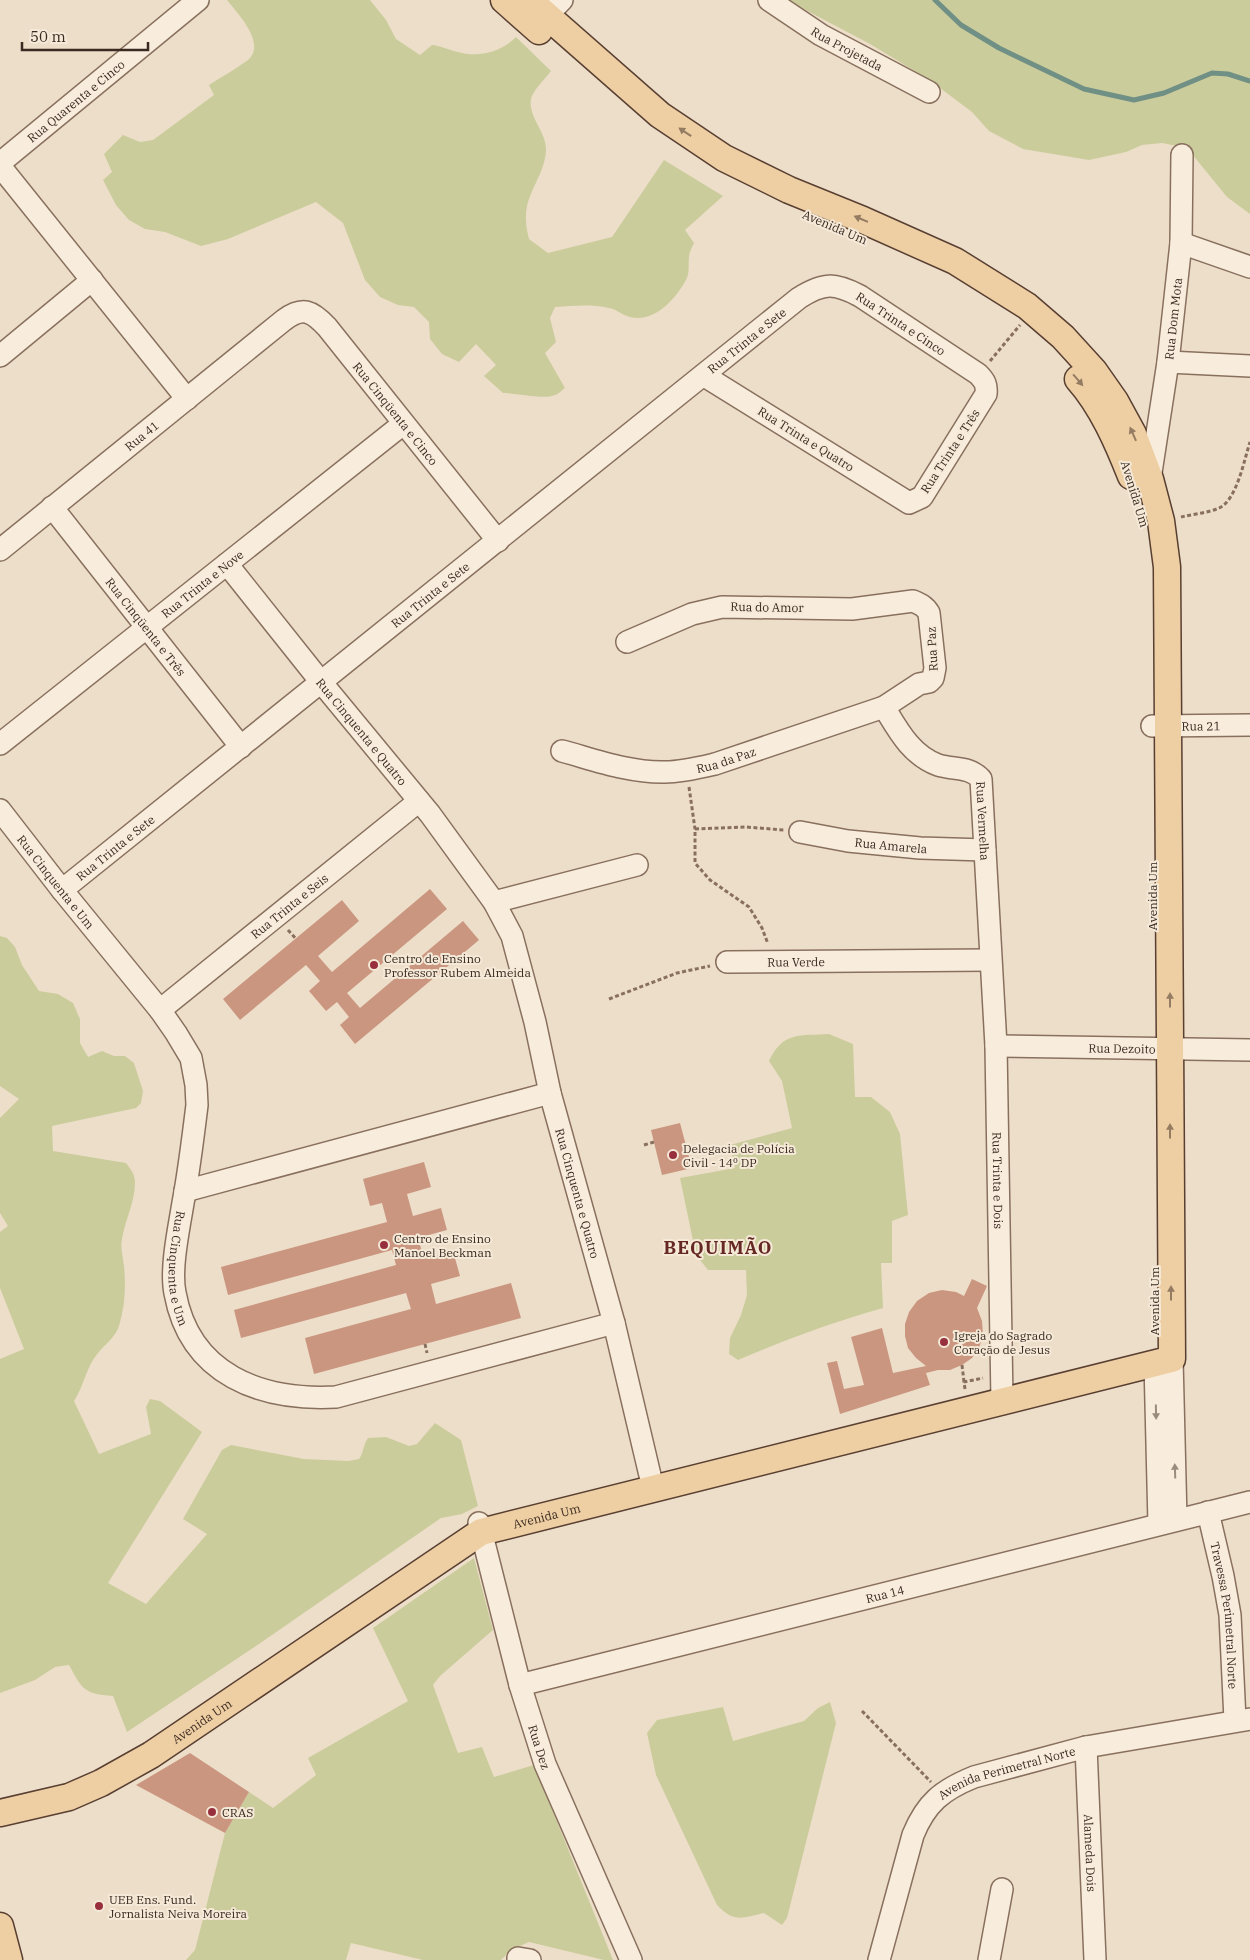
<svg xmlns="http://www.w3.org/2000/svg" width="1250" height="1960" font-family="'IBM Plex Serif',serif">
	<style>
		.green { fill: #cbcc9c }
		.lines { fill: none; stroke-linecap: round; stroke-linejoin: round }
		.stream { stroke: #709085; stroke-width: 5 }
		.building { fill: #ca9680 }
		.minor-casing { stroke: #89705e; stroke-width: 24 }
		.major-casing { stroke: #583f32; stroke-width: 29 }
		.path { stroke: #89705e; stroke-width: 3; stroke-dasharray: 4 2.5; stroke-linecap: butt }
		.minor { stroke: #f8eddc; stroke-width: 21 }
		.major { stroke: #eecea3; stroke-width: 26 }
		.oneway { fill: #947c62 }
		.oneway2 { fill: #998c7e }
		.poi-dot { fill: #97303c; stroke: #f5e9d8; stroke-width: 2 }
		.labels { text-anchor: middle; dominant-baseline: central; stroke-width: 4; stroke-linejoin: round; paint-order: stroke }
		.street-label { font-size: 12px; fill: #3a2a21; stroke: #f5e9d8 }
		.poi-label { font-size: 12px; fill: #3a2a21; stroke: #f5e9d8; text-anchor: start }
		.district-label { font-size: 18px; font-weight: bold; letter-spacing: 1px; fill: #662822; stroke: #f5e9d8 }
	</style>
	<rect width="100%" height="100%" fill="#eddec9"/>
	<path class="green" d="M227,0h143l16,20 10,19 24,16 12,-10c10,1 17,5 26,7 21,6 43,0 58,-15l35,34c-6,8 -18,19 -20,28 -3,19 16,33 15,52 -1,16 -9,28 -15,43 -7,15 -6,30 -2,45l19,14 64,-16 52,-77 59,36 -38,34 9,13c-2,4 -5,10 -5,14 -1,9 1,15 -3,23 -11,20 -32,43 -56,37 -8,-2 -14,-8 -21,-9 -18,-4 -36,-2 -54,-1l-5,11 6,24 -11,11 20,35c-3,2 -6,6 -10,7 -10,5 -39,-2 -52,-2l-19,-17 12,-11 -20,-21 -17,18 -17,-8 -12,-15 -1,-17 -15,-15 -16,-2 -18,-8 -15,-17 -22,-57 -27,-21 -88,37 -27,7 -36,-14 -20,-3 -16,-9 -13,-15 -13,-25 9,-8 -8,-18 19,-19 17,7 13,-2 61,-45 -5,-10c12,-8 27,-16 39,-25 19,-17 -11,-47 -21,-60z
		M790,0h460v214l-23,-17 -40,-49 -25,-5 -20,2 -16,7 -37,8 -66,-11 -34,-18 -17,-19 -44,-33 -58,-35 -72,-38z
		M0,936l7,2 8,9 7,18 17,26 19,3 15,9 7,16v24l8,14 14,-6 12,5h11l9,7 9,28 -2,12 -5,5 -84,18 1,25 73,12c5,7 9,11 9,20 0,19 -10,37 -13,56 -2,8 1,18 2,27 2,20 1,41 -5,60 -4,12 -14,18 -21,27 -12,14 -14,33 -24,48l25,53 52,-20 -5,-27 4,-8 10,2 42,31 -94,151 38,21 61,-70 -24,-15 39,-69 9,-5 73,14 44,2 11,-2c5,-7 4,-14 9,-21l18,-1 23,9 8,-2 18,-21 26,17 17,66 -16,8 -21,4 -182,126 -132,88 -14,-36c-29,-2 -31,-7 -44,-31l-14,2 -20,13 -35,13v-334l24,-10 -24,-61v-56l8,-6 -8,-13v-95l19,-19 -19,-13z
		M829,1034l24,10 2,53h16l19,15 10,22 8,81 -16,6v42h-11l2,45c-50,14 -98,32 -145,52l-9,-6 1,-16 11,-23 6,-20 -1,-25h-38l-12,-15 -16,-77 55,-10 -5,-23 62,-17 -10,-47 -13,-20c14,-30 31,-25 60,-27z
		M474,1558l19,72 -53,46 -7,9 25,68 24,-6 12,30 40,-12 79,195h-9l-75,-18 -18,8 -10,10h-78l-72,-17 -5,17h-160l9,-10 30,-117 24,-41 24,16 43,-33 -8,-17 100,-57 -35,-73z
		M830,1702l6,21 -49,195 -5,7 -18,-12c-22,5 -30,10 -47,-8l-61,-130 -9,-42 10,-13 66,-13 10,34 71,-20 14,-13z"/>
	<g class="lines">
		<path class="stream" d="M935,0l26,25 38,23 85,41 50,11 30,-7 48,-20 16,1 22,7"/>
	</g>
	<path class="building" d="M430,889l17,20 -100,84 13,15 103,-87 16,19 -124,104 -15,-19 9,-8 -12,-15 -11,9 -17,-20 11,-10 -14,-16 -66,55 -17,-21 119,-99 17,21 -41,35 14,16z
		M680,1123l12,45 -30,7 -11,-45z
		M424,1162l7,25 -24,7 6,22 28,-8 6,22 -29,8 6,21 29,-8 7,25 -29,8 5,20 75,-21 10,35 -207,56 -9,-36 106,-29 -5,-16 -165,45 -7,-28 162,-45 -4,-15 -164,45 -7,-28 166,-45 -5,-19 -12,3 -7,-27z
		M972,1279l15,7 -10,22 5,13 1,14 -4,13 -7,10 -10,7 -12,5h-12l-12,3 4,12 -90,29 -13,-51 10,-2 7,28 20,-4 -13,-48 31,-9 11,45 33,-7 -10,-8 -8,-10 -3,-12v-12l4,-12 8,-11 12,-8 13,-3 14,2 8,4z
		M190,1753l59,39 -24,41 -89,-48z"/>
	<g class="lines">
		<defs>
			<g id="minor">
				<path id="s1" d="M769,0l52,35 108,57"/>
				<path d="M536,27l26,-27"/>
				<path id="s2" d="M0,163l198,-163"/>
				<path d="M0,166l187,233"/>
				<path d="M1181,243l69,24"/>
				<path d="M0,356l92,-76"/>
				<path d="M1168,362l82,4"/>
				<path id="s3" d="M1150,479l18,-117 13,-119 1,-88"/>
				<path id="s4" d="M52,507l189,240"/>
				<path id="s5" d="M0,550l284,-230c19,-14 28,-9 43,7l171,214"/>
				<path id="s6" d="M227,564l94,118 109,132 64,88 18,34 23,86 15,71 64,230 39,165"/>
				<path id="s7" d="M884,707c14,23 27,48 54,58 16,5 31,1 43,14l15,267 6,355"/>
				<path id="s8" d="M1152,726l98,-1"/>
				<path id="s9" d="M0,744l403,-320"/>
				<path id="s10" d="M562,751c33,9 68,22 103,21 17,0 33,-4 50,-8l169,-57 35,-23 10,-2 4,-4 2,-10 -6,-55c-4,-7 -9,-9 -16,-12l-61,8 -130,-2 -30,7 -65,28"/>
				<path id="s11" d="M0,810l62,80 98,120 16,23 15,25 5,27 1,20c-4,33 -8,66 -14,98 -4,25 -13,66 -8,90 15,82 86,108 161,104l278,-74"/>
				<path id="s12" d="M800,832l48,9 72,7 65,2"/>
				<path id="s13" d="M62,890l641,-515 96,-77c25,-16 36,-15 61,-2l118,78c7,7 9,11 8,20l-64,103 -13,6 -206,-128"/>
				<path d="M494,902l143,-37"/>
				<path id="s14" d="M727,962l263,-2"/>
				<path id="s15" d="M160,1010l259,-209"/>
				<path id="s16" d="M996,1046l254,4"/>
				<path d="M185,1191l365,-98"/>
				<path d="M1172,1359l4,161"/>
				<path d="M1155,1363l4,161"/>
				<path id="s17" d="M1208,1512l15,64 7,39 5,105"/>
				<path id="s18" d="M479,1523l41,162 25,79 86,196"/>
				<path id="s19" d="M520,1685l730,-183"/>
				<path id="s20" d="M1086,1747l9,213"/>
				<path d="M518,1958l12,2"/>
				<path id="s21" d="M879,1960l34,-125c13,-32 29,-45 61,-58l112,-30 164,-28"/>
				<path d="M989,1960l13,-71"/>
			</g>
			<g id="major">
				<path d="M504,0l35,31"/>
				<path d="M1078,379c24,27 40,64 53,97"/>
				<path id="s22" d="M0,1813l69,-16 32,-14 50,-28 330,-223 691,-173 -5,-792 -6,-46 -11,-42 -17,-45 -18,-33 -21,-30 -31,-34 -36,-31 -72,-45 -92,-41 -74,-30 -65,-32 -64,-43 -131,-115"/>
				<path d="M0,1926l9,34"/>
			</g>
		</defs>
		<use href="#minor" class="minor-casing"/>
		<use href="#major" class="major-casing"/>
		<path class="path" d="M990,361l30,-36
			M1181,517c12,-3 27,-4 38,-9 18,-8 25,-48 31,-66
			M689,787l6,42v34l15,17 39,27 13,21 6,16
			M695,829l51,-2 38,3
			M288,930l8,9
			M609,999l68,-26 33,-7
			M644,1145l10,-3
			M425,1344l2,9
			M962,1365l2,17
			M965,1389l-1,-7 19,-4
			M862,1711l69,71"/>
		<use href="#minor" class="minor"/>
		<use href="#major" class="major"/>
	</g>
	<defs><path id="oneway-solid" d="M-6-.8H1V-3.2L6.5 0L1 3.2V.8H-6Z" transform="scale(1.25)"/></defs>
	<g class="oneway">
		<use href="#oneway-solid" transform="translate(685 132) rotate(-146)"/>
		<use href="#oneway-solid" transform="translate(861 219) rotate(-157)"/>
		<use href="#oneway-solid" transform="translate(1078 380) rotate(49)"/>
		<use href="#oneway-solid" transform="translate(1133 434) rotate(-114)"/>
		<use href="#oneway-solid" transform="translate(1170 1000) rotate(-90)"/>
		<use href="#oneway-solid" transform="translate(1170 1131) rotate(-90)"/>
		<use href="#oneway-solid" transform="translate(1171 1293) rotate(-90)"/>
	</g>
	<g class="oneway2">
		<use href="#oneway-solid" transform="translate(1156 1412) rotate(89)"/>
		<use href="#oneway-solid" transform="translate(1175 1471) rotate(-92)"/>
	</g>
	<g class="poi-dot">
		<circle cx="374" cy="965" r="5"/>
		<circle cx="673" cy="1155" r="5"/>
		<circle cx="384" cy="1245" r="5"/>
		<circle cx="944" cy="1342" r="5"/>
		<circle cx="212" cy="1812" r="5"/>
		<circle cx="99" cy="1906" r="5"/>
	</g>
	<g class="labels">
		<g class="street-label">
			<text stroke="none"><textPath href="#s1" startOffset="92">Rua Projetada</textPath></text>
			<text stroke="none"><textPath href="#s2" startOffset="98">Rua Quarenta e Cinco</textPath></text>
			<text transform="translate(835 227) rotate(23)">Avenida Um</text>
			<text stroke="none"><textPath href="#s3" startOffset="162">Rua Dom Mota</textPath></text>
			<text stroke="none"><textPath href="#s13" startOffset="1060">Rua Trinta e Cinco</textPath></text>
			<text stroke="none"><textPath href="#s13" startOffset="878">Rua Trinta e Sete</textPath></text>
			<text stroke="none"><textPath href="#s5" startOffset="526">Rua Cinqüenta e Cinco</textPath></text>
			<text stroke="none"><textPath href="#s5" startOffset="182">Rua 41</textPath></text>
			<text transform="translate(806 439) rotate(32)">Rua Trinta e Quatro</text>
			<text transform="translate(950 451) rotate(-57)">Rua Trinta e Três</text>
			<text transform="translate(1135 494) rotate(73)">Avenida Um</text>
			<text stroke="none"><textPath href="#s9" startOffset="258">Rua Trinta e Nove</textPath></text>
			<text stroke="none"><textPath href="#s13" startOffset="472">Rua Trinta e Sete</textPath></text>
			<text transform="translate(767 607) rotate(1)">Rua do Amor</text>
			<text stroke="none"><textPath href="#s4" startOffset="152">Rua Cinqüenta e Três</textPath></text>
			<text transform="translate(932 649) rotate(-93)">Rua Paz</text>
			<text stroke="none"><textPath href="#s8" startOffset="49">Rua 21</textPath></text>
			<text stroke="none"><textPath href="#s6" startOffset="215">Rua Cinquenta e Quatro</textPath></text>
			<text stroke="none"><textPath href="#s10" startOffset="168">Rua da Paz</textPath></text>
			<text stroke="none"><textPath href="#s7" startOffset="169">Rua Vermelha</textPath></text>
			<text stroke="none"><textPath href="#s12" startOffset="92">Rua Amarela</textPath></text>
			<text stroke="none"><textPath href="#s13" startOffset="68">Rua Trinta e Sete</textPath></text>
			<text stroke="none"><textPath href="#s11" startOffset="91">Rua Cinquenta e Um</textPath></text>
			<text transform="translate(1152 896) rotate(-90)">Avenida Um</text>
			<text stroke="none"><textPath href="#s15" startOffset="166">Rua Trinta e Seis</textPath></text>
			<text stroke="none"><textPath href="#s14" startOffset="69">Rua Verde</textPath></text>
			<text stroke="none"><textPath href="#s16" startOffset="126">Rua Dezoito</textPath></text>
			<text stroke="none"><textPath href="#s7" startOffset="529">Rua Trinta e Dois</textPath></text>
			<text stroke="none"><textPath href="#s6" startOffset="735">Rua Cinquenta e Quatro</textPath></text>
			<text stroke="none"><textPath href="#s11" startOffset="526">Rua Cinquenta e Um</textPath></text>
			<text transform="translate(1154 1301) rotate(-90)">Avenida Um</text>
			<text stroke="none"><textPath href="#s22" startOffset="629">Avenida Um</textPath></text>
			<text stroke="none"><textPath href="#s19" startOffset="376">Rua 14</textPath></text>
			<text stroke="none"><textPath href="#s17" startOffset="105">Travessa Perimetral Norte</textPath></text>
			<text stroke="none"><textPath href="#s22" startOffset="224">Avenida Um</textPath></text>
			<text stroke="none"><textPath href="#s18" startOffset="232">Rua Dez</textPath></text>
			<text stroke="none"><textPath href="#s21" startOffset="249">Avenida Perimetral Norte</textPath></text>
			<text stroke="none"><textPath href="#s20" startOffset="106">Alameda Dois</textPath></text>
		</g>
		<g class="poi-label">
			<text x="384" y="958">Centro de Ensino<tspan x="384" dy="14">Professor Rubem Almeida</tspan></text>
			<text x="683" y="1148">Delegacia de Polícia<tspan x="683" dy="14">Civil - 14º DP</tspan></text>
			<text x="394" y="1238">Centro de Ensino<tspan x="394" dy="14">Manoel Beckman</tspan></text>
			<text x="954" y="1335">Igreja do Sagrado<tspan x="954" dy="14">Coração de Jesus</tspan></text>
			<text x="222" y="1812">CRAS</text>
			<text x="109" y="1899">UEB Ens. Fund.<tspan x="109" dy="14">Jornalista Neiva Moreira</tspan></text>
		</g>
		<g class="district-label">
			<text x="718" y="1247">BEQUIMÃO</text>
		</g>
	</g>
	<path d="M22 42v8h126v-8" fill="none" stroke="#3a2a21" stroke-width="2.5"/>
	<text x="30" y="42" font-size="15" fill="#3a2a21" stroke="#f5e9d8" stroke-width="4" paint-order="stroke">50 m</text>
</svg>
